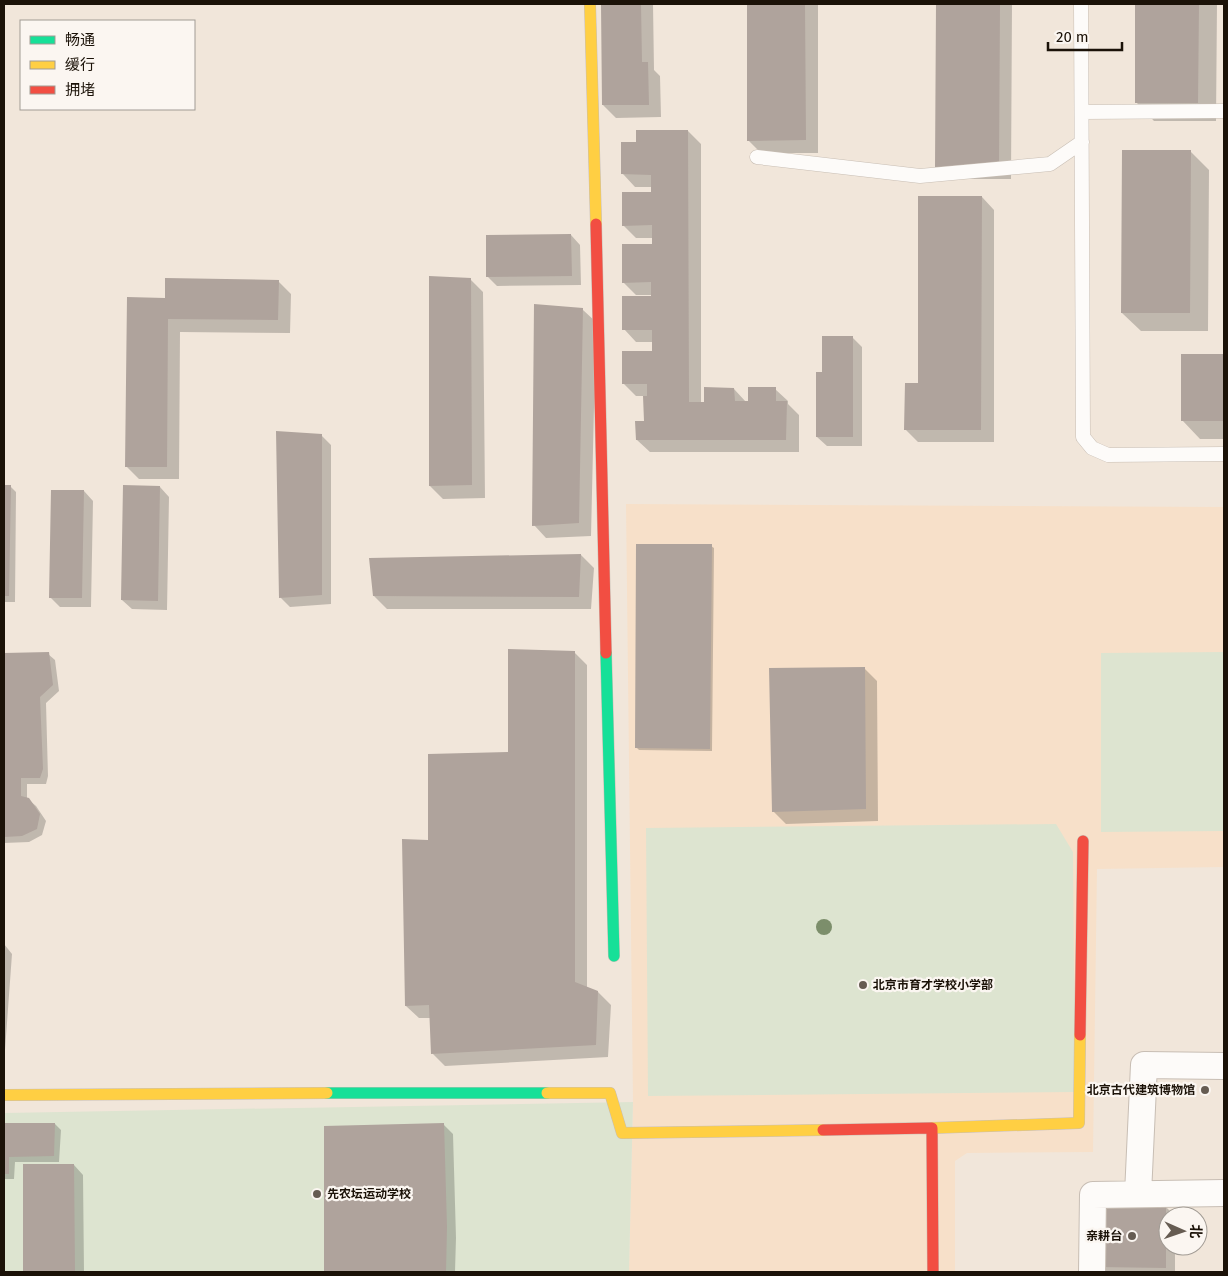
<svg xmlns="http://www.w3.org/2000/svg" width="1228" height="1276" font-family="'Fira Sans','Noto Sans SC',sans-serif">
	<style>
		.built { fill: #f7e0c9 }
		.green { fill: #dde4d0 }
		.shadow { fill: #0003 }
		.building { fill: #afa39c }
		.lines { fill: none; stroke-linecap: round; stroke-linejoin: round }
		.lane-casing { stroke: #c8beb4; stroke-width: 15 }
		.street-casing { stroke: #c8beb4; stroke-width: 28 }
		.fast-casing { stroke: #c8beb4; stroke-width: 12 }
		.slow-casing { stroke: #c8beb4; stroke-width: 12 }
		.jam-casing { stroke: #c8beb4; stroke-width: 12 }
		.lane { stroke: #fdfbf9; stroke-width: 14 }
		.street { stroke: #fdfbf9; stroke-width: 26 }
		.fast { stroke: #16e098; stroke-width: 11 }
		.slow { stroke: #ffcf43; stroke-width: 11 }
		.jam { stroke: #f24e42; stroke-width: 11 }
		.tree { fill: #7c8e6b }
		.poi-dot { fill: #665c52; stroke: #fbf6f1; stroke-width: 2 }
		.labels { text-anchor: middle; dominant-baseline: central; stroke-width: 4.5; stroke-linejoin: round; paint-order: stroke }
		.poi-label { font-size: 12px; font-weight: bold; fill: #1b1208; stroke: #fbf6f1; text-anchor: start }
	</style>
	<rect width="100%" height="100%" fill="#f1e6da"/>
	<path class="built" d="M626,504l598,3v360l-127,2 -4,283 -126,1 -12,8v111h-326l4,-170z"/>
	<path class="green" d="M1224,652v179l-123,1v-179z
		M1056,824l17,28 2,240 -427,4 -2,-268z
		M633,1102l-4,170h-625v-159z"/>
	<path class="shadow" d="M602,4h51l1,66 6,6 1,41 -45,1 -13,-13z
		M748,4h70v149h-57l-13,-13z
		M937,4h75l-1,175h-62l-12,-13z
		M1136,4h81l-1,117h-62l-18,-19z
		M688,131l13,13v259h5l28,-14 12,13 29,-13 13,12v3l11,11v37h-149l-13,-12 8,-18v-26h-9l-13,-13 30,-31v-10h-17l-12,-13 28,-31v-3h-16l-13,-13 30,-37v-7h-17l-13,-13 29,-32v-6h-17l-12,-13 15,-31z
		M1190,151l19,19 -1,161h-67l-19,-18z
		M982,197l12,13v232h-76l-13,-13z
		M571,235l9,10 1,40 -84,1 -9,-9z
		M470,279l13,13 2,206 -42,1 -13,-13z
		M278,281l13,13 -1,39 -110,-1 -1,147h-40l-13,-13 40,-167z
		M583,310l13,12 -5,214 -45,2 -12,-13z
		M852,337l10,10v99h-35l-10,-9 6,-64z
		M1182,355h42v84h-24l-18,-19z
		M321,435l10,10v159l-41,3 -9,-9z
		M4,486h6l6,6 -1,110h-11z
		M160,487l9,10 -2,113 -35,-1 -10,-9z
		M84,491l9,10 -2,106h-31l-10,-10z
		M711,546l3,2 -2,203 -73,-1 -2,-2z
		M581,555l13,13 -3,41h-204l-13,-13z
		M574,652l13,13v323l11,4 13,13 -3,52 -163,9 -12,-12 -2,-36h-12l-13,-12 24,-165 79,-88z
		M48,654l7,6 4,31 -13,12 2,73 -2,8h-19v15l2,1 7,6 10,15 -4,14 -13,7 -25,1v-188z
		M864,668l13,13 1,140 -92,3 -13,-13z
		M4,944l8,10 -8,110z
		M4,1124h51l6,6 -2,32h-44l-1,17h-10z
		M443,1124l10,10 3,104 -1,34h-130v-145z
		M24,1165h50l9,10 1,97h-59z
		M1165,1206l10,10h-7v30h7v26h-70l-6,-5z"/>
	<path class="building" d="M601,4h40l1,58h6l1,43h-47z
		M747,4h58l1,136 -59,1z
		M936,4h64l-1,163h-64z
		M1135,4h64l-1,99h-63z
		M636,130h52l1,272h15v-15l30,1 1,13h13v-14h28v14h11l-1,39h-150l-1,-19h9l-1,-25h4v-12h-25v-33h30v-21h-30v-34h29v-14l-29,1v-39h30v-19l-30,1v-34h29v-17l-30,-1v-32h15z
		M1122,150h69l-1,163h-69z
		M918,196h64l-1,234h-77l1,-47h13z
		M571,234l1,42 -86,1v-42z
		M429,276l42,2 1,207 -43,1z
		M165,278l114,2 -1,40 -110,-1 -1,148h-42l2,-170 38,1z
		M534,304l49,4 -4,215 -47,3z
		M822,336h31v101h-37v-65h6z
		M1181,354h43v67h-43z
		M276,431l46,3v161l-43,3z
		M4,485h7l-2,111h-5z
		M123,485l37,1 -2,115 -37,-1z
		M51,490h33l-2,108h-33z
		M636,544h76l-2,205 -75,-1z
		M581,554l-2,43 -206,-1 -4,-38z
		M508,649l67,2v331l23,9 -2,54 -165,9 -2,-49 -24,1 -3,-167 26,1v-86l80,-2z
		M49,652l4,33 -13,12 3,72 -3,9h-19v18l8,2 11,16 -3,15 -15,7 -18,1v-184z
		M865,667l1,142 -94,3 -3,-144z
		M4,1123h51l-1,33 -45,1v17h-5z
		M444,1123l3,104 -1,45h-122v-146z
		M23,1164h51l1,108h-52z
		M1099,1204l67,1v63l-68,-1z"/>
	<g class="lines">
		<defs>
			<path id="lane" d="M1081,4l2,433 9,11 16,7 116,-1
				M1082,112l142,-1
				M757,157l163,19 130,-12 32,-22"/>
			<path id="street" d="M1138,1194l6,-129 80,1
				M1092,1272l1,-77 131,-2"/>
			<path id="fast" d="M606,653l8,303
				M327,1093h220"/>
			<path id="slow" d="M590,4l6,220
				M547,1093h63l12,40 201,-3
				M4,1095l323,-2
				M932,1128l147,-5 1,-88"/>
			<path id="jam" d="M596,224l10,429
				M1080,1035l3,-194
				M823,1130l109,-2 1,144"/>
		</defs>
		<use href="#lane" class="lane-casing"/>
		<use href="#street" class="street-casing"/>
		<use href="#fast" class="fast-casing"/>
		<use href="#slow" class="slow-casing"/>
		<use href="#jam" class="jam-casing"/>
		<use href="#lane" class="lane"/>
		<use href="#street" class="street"/>
		<use href="#fast" class="fast"/>
		<use href="#slow" class="slow"/>
		<use href="#jam" class="jam"/>
	</g>
	<circle class="tree" cx="824" cy="927" r="8"/>
	<g class="poi-dot">
		<circle cx="863" cy="985" r="5"/>
		<circle cx="1205" cy="1090" r="5"/>
		<circle cx="317" cy="1194" r="5"/>
		<circle cx="1132" cy="1236" r="5"/>
	</g>
	<g class="labels">
		<g class="poi-label">
			<text x="873" y="985">北京市育才学校小学部</text>
			<text x="1195" y="1090" text-anchor="end">北京古代建筑博物馆</text>
			<text x="327" y="1194">先农坛运动学校</text>
			<text x="1122" y="1236" text-anchor="end">亲耕台</text>
		</g>
	</g>
	<rect width="1228" height="1276" fill="none" stroke="#1b1208" stroke-width="10"/>
	<rect x="20" y="20" width="175" height="90" fill="#fbf6f1" stroke="#a19b94"/>
	<rect x="30" y="36" width="25" height="8" fill="#16e098" stroke="#a19b94"/>
	<text x="65" y="45" font-size="15" fill="#1b1208">畅通</text>
	<rect x="30" y="61" width="25" height="8" fill="#ffcf43" stroke="#a19b94"/>
	<text x="65" y="70" font-size="15" fill="#1b1208">缓行</text>
	<rect x="30" y="86" width="25" height="8" fill="#f24e42" stroke="#a19b94"/>
	<text x="65" y="95" font-size="15" fill="#1b1208">拥堵</text>
	<g transform="translate(1183 1231) rotate(92)"><circle r="24" fill="#fbf6f1" stroke="#a19b94"/>
	<path d="M0-4L9 19L0 12L-9 19Z" fill="#665c52"/>
	<text y="-8" font-size="14" font-weight="bold" text-anchor="middle" fill="#1b1208">北</text>
	</g>
	<path d="M1048 42v8h74v-8" fill="none" stroke="#1b1208" stroke-width="2.5"/>
	<text x="1056" y="42" font-size="15" fill="#1b1208" stroke="#fbf6f1" stroke-width="4" paint-order="stroke">20 m</text>
</svg>
